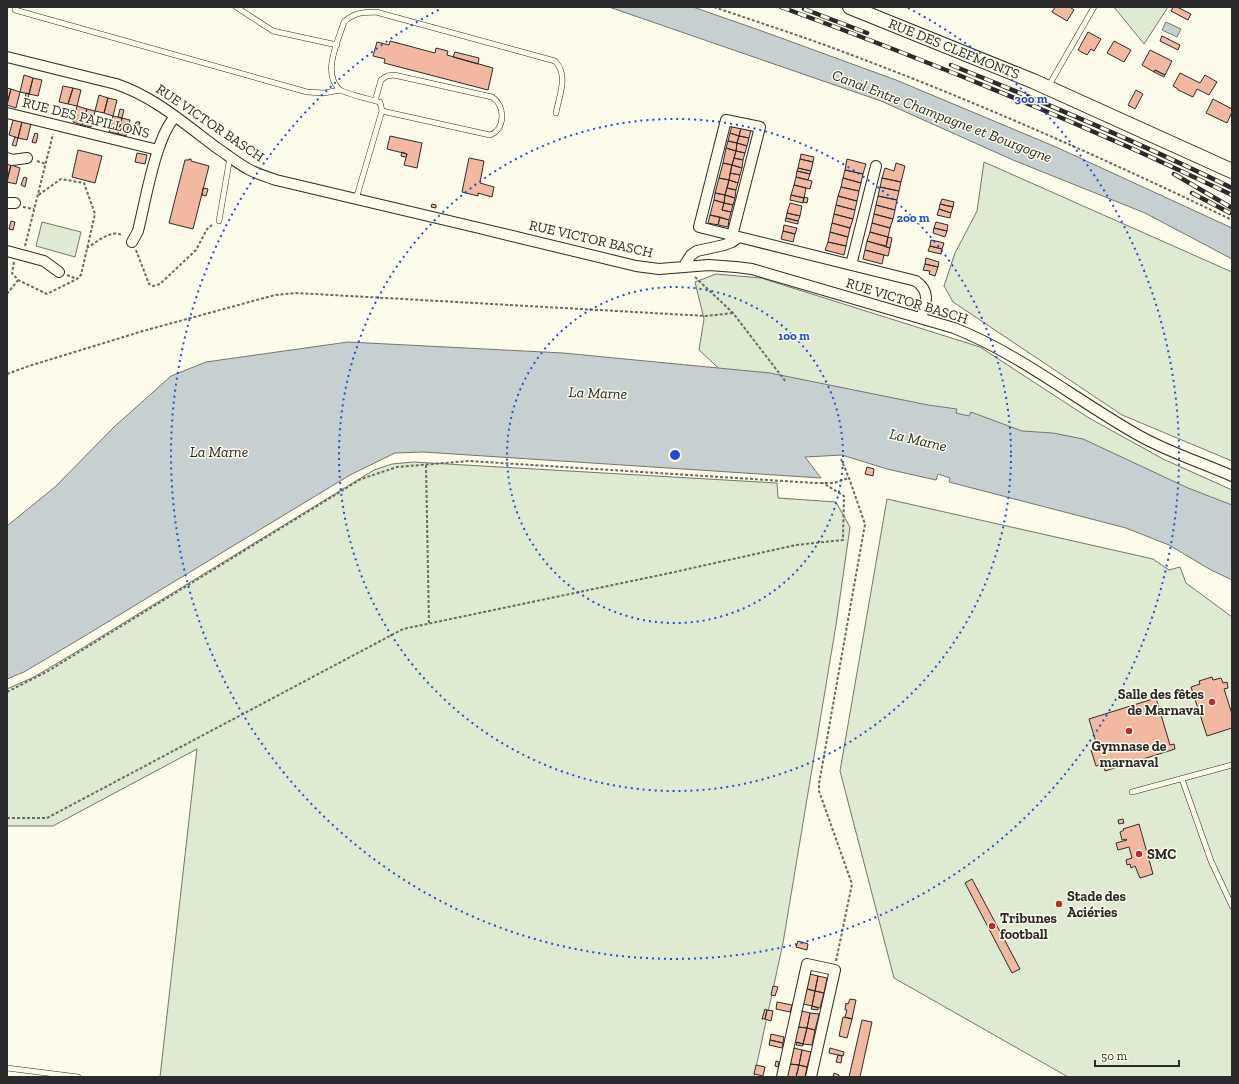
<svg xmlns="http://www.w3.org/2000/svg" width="1239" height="1084" font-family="'Zilla Slab',serif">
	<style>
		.green { fill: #deebd1; stroke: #74746e }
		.water { fill: #c7d0d0; stroke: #74746e }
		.building { fill: #f2b8a0; stroke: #2b2b2b }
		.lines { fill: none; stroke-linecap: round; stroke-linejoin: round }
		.lane-casing { stroke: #2b2b2b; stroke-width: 6 }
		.street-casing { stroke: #2b2b2b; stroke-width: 12 }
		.secondary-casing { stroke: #2b2b2b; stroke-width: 16 }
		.path { stroke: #6a6964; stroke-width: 2; stroke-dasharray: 3 2; stroke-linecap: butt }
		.lane { stroke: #fdfbea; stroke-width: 5 }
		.street { stroke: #fdfbea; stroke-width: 10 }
		.secondary { stroke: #fdfbea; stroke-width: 14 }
		.rail-casing { stroke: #2b2b2b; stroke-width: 4.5 }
		.rail { stroke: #fdfbea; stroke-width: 3; stroke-dasharray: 9; stroke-linecap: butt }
		.ring { fill: none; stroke: #1d4ed8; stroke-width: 2; stroke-dasharray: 2 4 }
		.poi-dot { fill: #c62828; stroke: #fdfbea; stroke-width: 1.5 }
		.labels { text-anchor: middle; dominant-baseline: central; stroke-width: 3; stroke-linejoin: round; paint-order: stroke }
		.street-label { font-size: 14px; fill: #2b2b2b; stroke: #fdfbea }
		.poi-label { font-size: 14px; font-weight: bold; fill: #2b2b2b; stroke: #fdfbea; text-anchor: start }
		.water-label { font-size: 15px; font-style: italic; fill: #2b2b2b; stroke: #fdfbea }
		.centre { fill: #1d4ed8; stroke: #fdfbea; stroke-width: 2 }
		.ring-label { font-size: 12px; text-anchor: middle; font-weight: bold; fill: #1d4ed8; stroke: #fdfbea; stroke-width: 3; stroke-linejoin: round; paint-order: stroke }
	</style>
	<rect width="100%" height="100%" fill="#fdfbea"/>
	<path class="green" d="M1114,7h54l-24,37z
		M984,162l248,110v189l-110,-46 -169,-113 -9,-16 11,-33 22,-42z
		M42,222l39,10 -6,25 -39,-11z
		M716,274l45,4 219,69 109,71 74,41 69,31v28l-505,-142 -28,-26 5,-31 -9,-37z
		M413,462l364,21 1,15 58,4 14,25 -14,98 -53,318 -29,134h-594l37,-328 -144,77h-46v-137l27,-12 37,-22 303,-185 18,-6z
		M887,499l266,60 16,11 11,-3 6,16 46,34v460h-164l-174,-99 -54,-207z"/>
	<path class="water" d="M609,7h84l66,23 137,50 160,67 176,81v31l-87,-46 -132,-53 -132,-59z
		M1166,22l15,7 -4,8 -15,-7z
		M348,342l215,11 207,20 158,32 29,4 -1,4 13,3 2,-4 51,19 31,2 30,6 105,49 44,17v75l-21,-10 -42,-25 -43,-17 -177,-46 1,-4 -12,-4 -2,6 -49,-11 -45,-14 -37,2 16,21 -398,-26 -28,1 -45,22 -277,168 -49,29 -17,7v-153l48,-39 59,-60 57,-51 35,-14z"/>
	<path class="building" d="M1055,7h15l4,3 -7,11 -15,-9z
		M1173,7h4l14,7 -3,6 -17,-9z
		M1088,32l13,7 -7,12 -3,-2 -4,6 -9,-5z
		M1162,36l18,9 -2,5 -18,-9z
		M390,41l45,12 1,-5 12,3 -1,4 46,13 -5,22 -104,-27 1,-4 -12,-3 4,-14 12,3z
		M1114,41l17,9 -7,12 -17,-9z
		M1150,50l22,11 -7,14 -10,-5 -1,2 -12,-7z
		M455,52l24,6 -1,6 -25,-7z
		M1155,70l10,5 -1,2 -10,-5z
		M1180,73l20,10 5,-8 12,7 -8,13 -12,-6 -4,8 -15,-7v-1l-5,-3z
		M24,75l9,3 -4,16 -9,-2z
		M33,78l9,2 -4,16 -9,-2z
		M63,86l10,2 -5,16 -9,-2z
		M7,88l4,1 -4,14z
		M73,88l8,2 -4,16 -9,-2z
		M11,89l9,3 -4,16 -9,-3z
		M1136,90l7,4 -8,15 -7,-4z
		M26,93l3,1 -2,8h-3z
		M99,95l9,3 -4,15 -9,-2z
		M108,98l9,2 -4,16 -9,-3z
		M1213,99l19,10v3l-5,11 -21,-10z
		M77,106l10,3 -5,16 -9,-3z
		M87,109l8,2 -4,16 -9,-2z
		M120,109l4,1 -2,8 -4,-1z
		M113,116l9,2 -4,16 -9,-2z
		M122,118l8,2 -4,16 -8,-2z
		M13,120l9,2 -4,16 -9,-3z
		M22,122l9,2 -4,16 -9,-2z
		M136,122h4l-3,9 -3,-1z
		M732,126l9,2 -2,8 -9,-3z
		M741,128l10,2 -2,8 -10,-2z
		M35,133l3,1 -2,9 -4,-1z
		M730,133l9,3 -2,7 -9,-2z
		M390,136l32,7 -5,25 -13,-3 3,-11 -20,-5z
		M739,136l10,2 -2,8 -10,-3z
		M15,137l3,1 -2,8 -4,-1z
		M728,141l9,2 -1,8 -10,-3z
		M737,143l10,3 -2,7 -9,-2z
		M726,148l10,3 -4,14 -9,-2z
		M78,150l24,6 -7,27 -23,-6z
		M736,151l9,2 -2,7 -9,-2z
		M402,152l5,2 -1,3 -5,-1z
		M137,153l10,2 -2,9 -10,-2z
		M801,154l13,3 -1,5 -13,-3z
		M469,158l15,3 -4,22 14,4 -2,10 -14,-4v3l-16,-4z
		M734,158l9,2 -1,8 -10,-3z
		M189,159h2v2l18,5 -16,63 -24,-6 16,-63h4z
		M800,159l13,3 -2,9 -13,-3z
		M847,159l19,5 -3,10 -18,-4z
		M723,163l9,2 -3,15 -10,-2z
		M896,163l9,3 -4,16 -19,-4 3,-10 9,3z
		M7,164l4,1 -4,14z
		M11,165l9,3 -4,16 -9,-2z
		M732,165l10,3 -2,7 -10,-2z
		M798,168l13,3 -1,3 -13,-3z
		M845,170l18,4 -2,9 -18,-5z
		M797,171l13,3 -2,6 -12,-3z
		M730,173l10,2 -2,8 -9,-3z
		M24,177l3,1 -2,9 -4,-2z
		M796,177l16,4 -2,8 -16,-4z
		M719,178l10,2 -4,15 -10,-2z
		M843,178l18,5 -2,8 -18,-4z
		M882,178l19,4 -2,9 -19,-4z
		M729,180l9,3 -2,7 -9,-2z
		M794,185l12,3 -2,10 -13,-3z
		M841,187l18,4 -2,10 -19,-5z
		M880,187l19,4 -2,9 -19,-4z
		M203,188l5,1 -2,7 -4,-1z
		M727,188l9,2 -1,8 -10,-3z
		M715,193l10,2 -1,8 -10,-3z
		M725,195l10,3 -2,7 -9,-2z
		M791,195l13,3 -1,5 -13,-3z
		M838,196l19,5 -2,9 -19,-5z
		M878,196l19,4 -2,10 -19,-5z
		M804,197l4,1 -1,5 -4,-1z
		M942,199l12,3 -1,5 -13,-3z
		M714,200l10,3 -2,7 9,2 -2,8 -19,-5z
		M724,203l9,2 -2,7 -9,-2z
		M790,203l12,3 -2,10 -13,-3z
		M432,204l4,1v3l-5,-1z
		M940,204l13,3 -2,6 -12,-4z
		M836,205l19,5 -2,9 -19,-5z
		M876,205l19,5 -2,9 -19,-5z
		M939,209l12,4 -1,5 -13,-3z
		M787,213l13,3 -2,5 -12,-3z
		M834,214l19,5 -3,9 -18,-5z
		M874,214l19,5 -3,9 -18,-5z
		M710,215l10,2 -2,8 -10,-2z
		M720,217l9,3 -1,7 -10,-2z
		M786,218l12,3v3l-13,-3z
		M11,221l4,1 -2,8 -4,-1z
		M936,222l12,3 -1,6 -13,-3z
		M832,223l18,5 -2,9 -18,-5z
		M872,223l18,5 -2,9 -18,-5z
		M784,225l13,3 -2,6 -12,-3z
		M934,228l13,3 -2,6 -12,-4z
		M783,231l12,3 -2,8 -12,-3z
		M830,232l18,5 -2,9 -18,-4z
		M870,232l18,5 -2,9 -19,-5z
		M888,237l4,1 -2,10 -4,-1z
		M931,240l13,3 -2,6 -12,-3z
		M867,241l23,7 -2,8 -23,-6z
		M828,242l18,4 -2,9 -19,-5z
		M930,246l12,3 -1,5 -13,-3z
		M865,250l19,5 -2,9 -19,-5z
		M926,258l13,4 -1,5 -13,-3z
		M925,264l13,3 -3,9 -6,-2 1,-3 -7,-1z
		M867,467l7,2 -1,7 -8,-2z
		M1212,677l1,3 8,-2 2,5 4,-1 1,6 -4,1 8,25v14l-25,8 -16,-49 9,-3 -1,-3z
		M1156,698l14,47 4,-1 1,5 -70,22 -2,-7 -7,2 -5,-16 7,-1 -9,-30z
		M1123,819l1,4 -5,1 -1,-4z
		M1139,824l14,50 -13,4 -5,-12 -4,2 -1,-4 -3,1 -1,-5 6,-2 -3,-11 -11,3 -2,-7 11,-3 -1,-1 -4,1 -2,-8 4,-2 -1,-1z
		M972,879l48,90 -8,4 -47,-90z
		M798,941l10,3 -1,6 -11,-3z
		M810,974l8,2 -3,15 -8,-2z
		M818,976l9,2 -3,15 -9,-2z
		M773,986l5,1 -3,9 -4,-1z
		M807,989l8,2 -3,15 -9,-2z
		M815,991l9,2 -4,15 -8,-2z
		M850,999l6,1 -4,19 -7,-2 2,-7h-2l1,-7 2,1z
		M777,1002l15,3 -2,7 -14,-3z
		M812,1006l6,2v2l-7,-1z
		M765,1009l2,1 -2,9h-3z
		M767,1010l6,1 -2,10 -6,-2z
		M802,1011l8,2 -3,15 -9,-1z
		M810,1013l9,1 -4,16 -8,-2z
		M843,1017l9,2 -5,19 -8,-2z
		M862,1020l10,2 -12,55h-11z
		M798,1027l9,1 -4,16 -8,-2z
		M807,1028l8,2 -3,15 -9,-1z
		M771,1034l13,3 -1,6 -13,-3z
		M770,1040l13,3 -1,5 -13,-3z
		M797,1042l6,2v2l-7,-1z
		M794,1048l8,2 -3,15 -9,-1z
		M830,1048l14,4 -1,4 -14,-3z
		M802,1050l9,2 -4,15 -8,-2z
		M838,1055l4,1 -1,7 -5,-1z
		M776,1061l3,1 -1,5 -3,-1z
		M790,1064l9,1 -3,12h-9z
		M756,1065l9,2 -2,9 -9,-2z
		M799,1065l8,2 -2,10h-9z
		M834,1073l5,2v2h-6z"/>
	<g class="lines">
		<defs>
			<path id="lane" d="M16,7l-1,3 292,82 17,1 16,-3
				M236,7l37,24 64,14
				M1048,87l46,-80
				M375,101l6,-21 6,-4 7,-1 98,22c14,9 13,33 -2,38l-108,-24
				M356,199l26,-88 -2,-9c-8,-2 -37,-9 -41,-13 -17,-16 -1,-48 5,-67 9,-9 19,-10 32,-10l179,49c14,14 4,35 1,52
				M219,221l11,-64
				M1182,779l29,82 21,45
				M1132,792l100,-27
				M7,1068l71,9"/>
			<path id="street" d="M7,57l109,27c37,12 69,40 101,64 11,7 21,16 33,22 8,4 17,7 26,10l203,48 157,38 23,3 50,-4 27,2 16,2 202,59c66,26 122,72 184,107 30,17 62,27 94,41
				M7,113l151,37
				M7,158l5,2 15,-2
				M7,203h8
				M732,236l28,-109 -34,-7 -27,107 40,10
				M132,242l6,-11c7,-28 18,-95 37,-114
				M7,251l37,10 15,11
				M851,265l25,-99
				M684,266l7,-11 6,-4 27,-6 8,-3 7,-5 177,44c15,11 10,22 5,37
				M782,1077l25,-113 28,6 -24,107"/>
			<path id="secondary" d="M850,7l183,74 199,90"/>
		</defs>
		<use href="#lane" class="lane-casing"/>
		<use href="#street" class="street-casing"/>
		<use href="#secondary" class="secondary-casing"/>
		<path class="path" d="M714,7c32,11 65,22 97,33 144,52 284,114 421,180
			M37,161l9,3
			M23,207l11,2
			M25,246l28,-112
			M87,248c10,-6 25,-20 36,-12
			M136,250l13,34 4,2 7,-2 36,-34 11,-21 5,-4
			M14,262l-2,11 6,7 29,14 30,-15 4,-4 14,-61 -11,-31 -23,-4 -24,17
			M67,275l10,4
			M695,277l38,36 53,69
			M7,294l11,-14
			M7,374l22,-8 114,-35 132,-36 21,-2 410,23 27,-3
			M426,465l3,159
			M7,692l41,-21 313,-192 36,-12 72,-6 346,22h19l15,-5
			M7,818h40l356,-189 267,-56 126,-28 47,-5 1,-44 -21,-13
			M836,961l16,-77 -33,-93v-7l46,-260 -16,-46 -8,-19"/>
		<use href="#lane" class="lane"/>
		<use href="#street" class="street"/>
		<use href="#secondary" class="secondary"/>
		<defs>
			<path id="rail" d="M781,7c113,41 225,86 336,135 39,17 77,35 115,53
				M804,9l63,24
				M951,65c95,38 189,78 281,123
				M1174,174l58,34
				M1192,193l38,20"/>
		</defs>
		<use href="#rail" class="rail-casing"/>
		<use href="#rail" class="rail"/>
	</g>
	<g class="ring">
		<circle cx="675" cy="455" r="168"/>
		<circle cx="675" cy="455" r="336"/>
		<path d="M908 8A504 504 0 1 1 442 8"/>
	</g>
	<g class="poi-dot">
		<circle cx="1212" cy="702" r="4"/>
		<circle cx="1129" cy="731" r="4"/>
		<circle cx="1139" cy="854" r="4"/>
		<circle cx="1059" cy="904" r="4"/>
		<circle cx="992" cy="926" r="4"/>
	</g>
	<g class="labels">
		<g class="street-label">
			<text transform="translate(954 49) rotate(22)">RUE DES CLEFMONTS</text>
			<text transform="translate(86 118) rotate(14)">RUE DES PAPILLONS</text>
			<text transform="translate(210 123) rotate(34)">RUE VICTOR BASCH</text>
			<text transform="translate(591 239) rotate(13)">RUE VICTOR BASCH</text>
			<text transform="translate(907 301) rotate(17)">RUE VICTOR BASCH</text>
		</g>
		<g class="poi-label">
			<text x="1204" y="694" text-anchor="end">Salle des fêtes<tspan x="1204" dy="16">de Marnaval</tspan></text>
			<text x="1129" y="746" text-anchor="middle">Gymnase de<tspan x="1129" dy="16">marnaval</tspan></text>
			<text x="1147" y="854">SMC</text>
			<text x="1067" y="896">Stade des<tspan x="1067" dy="16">Aciéries</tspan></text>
			<text x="1000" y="918">Tribunes<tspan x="1000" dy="16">football</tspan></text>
		</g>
		<g class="water-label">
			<text transform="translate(942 116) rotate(21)">Canal Entre Champagne et Bourgogne</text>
			<text transform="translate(598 393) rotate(2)">La Marne</text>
			<text transform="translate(918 440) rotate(13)">La Marne</text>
			<text x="219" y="452">La Marne</text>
		</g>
	</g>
	<circle cx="675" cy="455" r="6" class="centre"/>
	<g class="ring-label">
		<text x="1031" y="103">300 m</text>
		<text x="913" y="222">200 m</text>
		<text x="794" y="340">100 m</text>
	</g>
	<rect width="1239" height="1084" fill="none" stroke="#2b2b2b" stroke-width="16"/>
	<path d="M1095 1060v6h84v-6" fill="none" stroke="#2b2b2b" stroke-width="2"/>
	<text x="1101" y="1060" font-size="12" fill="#2b2b2b" stroke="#fdfbea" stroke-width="3" paint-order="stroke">50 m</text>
</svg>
